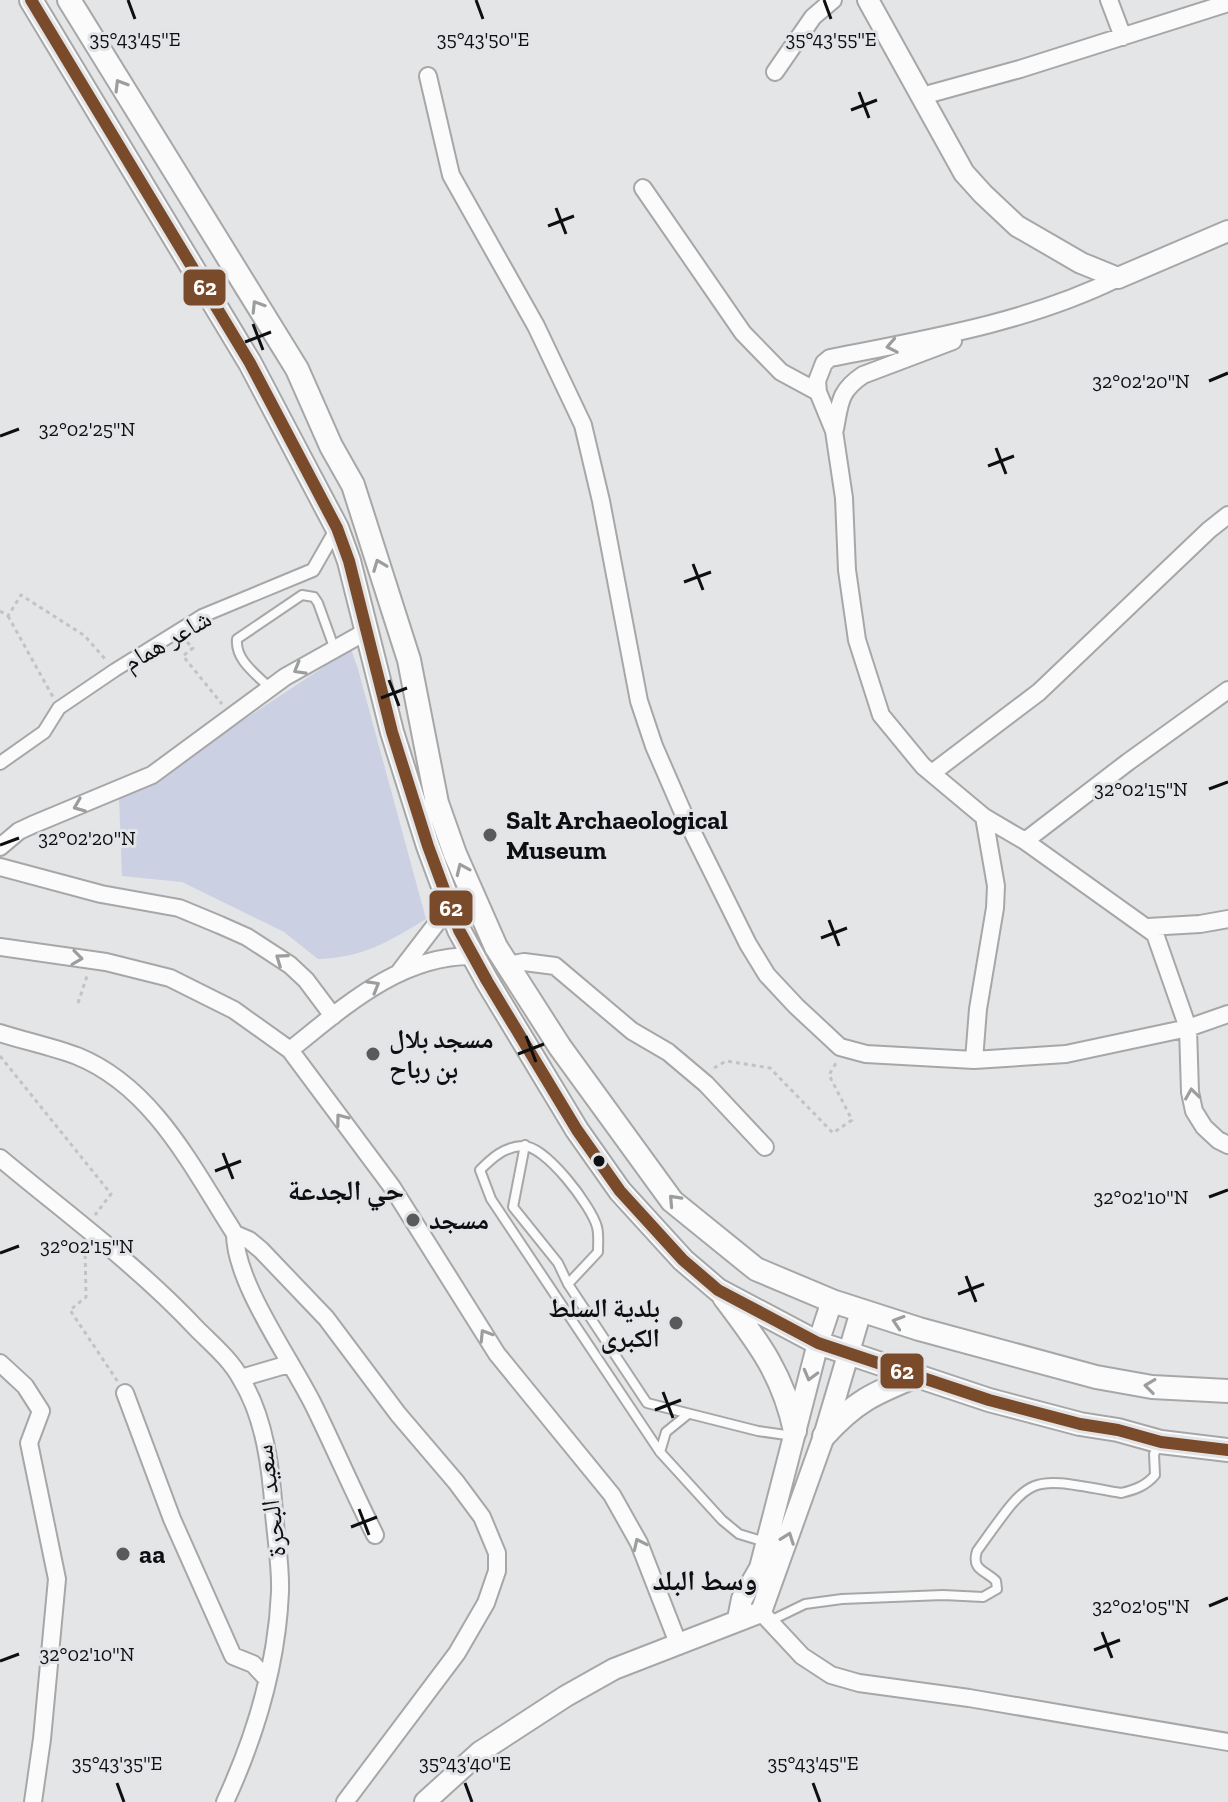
<svg xmlns="http://www.w3.org/2000/svg" width="1228" height="1802" font-family="'Zilla Slab','Noto Naskh Arabic',serif">
	<style>
		.green { fill: #cbd0e3 }
		.lines { fill: none; stroke-linecap: round; stroke-linejoin: round }
		.service-casing { stroke: #a7a7a8; stroke-width: 12 }
		.pedestrian-casing { stroke: #a7a7a8; stroke-width: 16 }
		.minor-casing { stroke: #a7a7a8; stroke-width: 20 }
		.tertiary-casing { stroke: #a7a7a8; stroke-width: 24 }
		.secondary-casing { stroke: #a7a7a8; stroke-width: 26 }
		.path { stroke: #c2c3c4; stroke-width: 3; stroke-dasharray: 4 4; stroke-linecap: butt }
		.service { stroke: #fbfbfb; stroke-width: 8 }
		.pedestrian { stroke: #fbfbfb; stroke-width: 12 }
		.minor { stroke: #fbfbfb; stroke-width: 16 }
		.tertiary { stroke: #fbfbfb; stroke-width: 20 }
		.secondary { stroke: #fbfbfb; stroke-width: 22 }
		.bus-1-casing { stroke: #e3e4e7; stroke-width: 18 }
		.bus-1 { stroke: #7a4b2a; stroke-width: 12 }
		.oneway { stroke: #9c9d9d }
		.ticks { fill: none; stroke: #0e0f10; stroke-width: 3 }
		.poi-dot { fill: #595a5b; stroke: #e3e4e7; stroke-width: 3 }
		.bus-dot { fill: #0e0f10; stroke: #e3e4e7; stroke-width: 3 }
		.labels { text-anchor: middle; dominant-baseline: central; stroke-width: 6; stroke-linejoin: round; paint-order: stroke }
		.street-label { font-size: 26px; fill: #0e0f10; stroke: #e3e4e7 }
		.poi-label { font-size: 26px; font-weight: bold; fill: #0e0f10; stroke: #e3e4e7; text-anchor: start }
		.neighbourhood-label { font-size: 28px; font-weight: bold; fill: #0e0f10; stroke: #e3e4e7 }
		.ticks-label { font-size: 20px; text-anchor: middle; fill: #0e0f10; stroke: #e3e4e7; stroke-width: 6; stroke-linejoin: round; paint-order: stroke }
		.line-badge { stroke: #e3e4e7; stroke-width: 3 }
		.badge-label { font-size: 22px; text-anchor: middle; font-weight: bold; fill: #fff }
	</style>
	<rect width="100%" height="100%" fill="#e4e5e6"/>
	<path class="green" d="M351,649l7,20 68,250c-38,23 -61,38 -108,40l-34,-27 -102,-50 -60,-6 -3,-79 117,-72z"/>
	<g class="lines">
		<defs>
			<path id="service" d="M270,688c-14,-14 -35,-28 -33,-49l65,-44 12,2 4,6 17,47
				M525,1145l-12,62 45,56 10,21 79,119 111,28 35,5
				M568,1284l30,-32c0,-8 1,-18 -1,-25 -5,-20 -52,-83 -75,-81 -18,1 -30,12 -42,24l11,29 169,253 62,68 17,14 26,8
				M660,1452l6,-20 21,-17
				M770,1621l35,-17 37,-5 101,-4 40,2 14,-8 -1,-8c-11,-11 -25,-11 -19,-30 57,-79 48,-75 144,-58 13,-3 25,-7 34,-18l-1,-21 7,-12"/>
			<path id="pedestrian" d="M0,763l44,-31 15,-24 56,-38 87,-54 111,-46 24,-42"/>
			<path id="minor" d="M1109,0l14,37
				M775,72l38,-55 20,-17
				M428,76l23,99 85,151 47,99 18,76 38,200 15,45 30,69 64,129 19,31 29,31 44,41 26,7 108,6 92,-6 122,-26 40,-14
				M922,96l98,-27 208,-66
				M643,188l100,145 38,39 37,20
				M1118,278c-89,44 -191,61 -288,80l-6,5 -7,18 1,11 16,39 10,67 3,72 10,70 24,75 42,51 61,51 41,24 130,93 33,94 2,64 4,19 10,16 14,13 10,5
				M835,429c5,-26 4,-38 28,-54l90,-34
				M932,773l107,-81 170,-162 19,-15
				M1025,841l103,-79 100,-72
				M0,847l19,-16 13,-6 120,-50 133,-98 82,-46
				M0,867l101,27 78,14 41,17 27,12 43,28 16,15 27,36
				M1148,927l52,-3 28,-5
				M0,947l106,15 64,16 64,32 56,40 102,137 105,167 115,141 27,48 39,100
				M507,965l17,-3 31,4 77,65 36,21 38,32 59,63
				M400,971l36,-47 9,-31
				M0,1033c25,8 53,14 77,23 77,31 116,113 158,178 0,49 57,127 79,172 21,43 40,87 61,129
				M290,1050c54,-43 110,-95 183,-94
				M974,1060l4,-51 17,-101 1,-22 -12,-69
				M0,1158c67,56 137,107 197,171 15,15 34,31 44,50 24,39 30,90 33,134 2,26 7,53 6,79 -3,71 -25,145 -55,210
				M235,1234l14,6 12,10 65,68 72,96 58,68 26,35 15,36v18l-11,32 -29,50 -112,149
				M0,1363l25,23 16,25 -12,32 28,136 -15,160 -9,63
				M241,1378l48,-14
				M125,1393l47,126 61,137 20,8 14,15
				M761,1612l41,44 29,19 28,8 110,15 259,44"/>
			<path id="tertiary" d="M868,0l96,173 19,21 34,32 64,37 37,15 110,-47
				M738,1619l4,-20 18,-31 58,-225 14,-42
				M425,1802l55,-50 86,-56 48,-27 147,-57 63,-176 37,-125"/>
			<path id="secondary" d="M31,0l219,363 87,165 12,33 43,171 36,114 31,84 28,51 90,149 43,61 63,69 35,30 100,53 171,57 91,24 38,6 43,12 67,8
				M69,0l228,369 34,77 22,39 56,175 28,143 18,51 41,93 64,100 112,154 84,68 76,32 87,28 177,48 56,10 76,4
				M724,1297c34,45 59,77 71,134
				M824,1436c31,-35 51,-43 92,-60"/>
		</defs>
		<use href="#service" class="service-casing"/>
		<use href="#pedestrian" class="pedestrian-casing"/>
		<use href="#minor" class="minor-casing"/>
		<use href="#tertiary" class="tertiary-casing"/>
		<use href="#secondary" class="secondary-casing"/>
		<path class="path" d="M0,611l8,5 13,-21 64,41 20,23
			M8,616l45,81
			M187,642l6,6 -10,8 39,48
			M78,1003l9,-27
			M0,1056l111,138 -16,21
			M714,1068l12,-7 44,7 63,65 19,-13 -23,-45 7,-12
			M85,1247l1,50 -16,13 48,72"/>
		<use href="#service" class="service"/>
		<use href="#pedestrian" class="pedestrian"/>
		<use href="#minor" class="minor"/>
		<use href="#tertiary" class="tertiary"/>
		<use href="#secondary" class="secondary"/>
		<defs>
			<path id="bus-1" d="M31,0l219,363 87,165 12,33 43,171 36,114 31,84 28,51 90,149 43,61 63,69 35,30 100,53 171,57 91,24 38,6 43,12 67,8"/>
		</defs>
		<use href="#bus-1" class="bus-1-casing"/>
		<use href="#bus-1" class="bus-1"/>
	</g>
	<defs><path id="oneway-chevron" d="M-2-3.5L2.5 0L-2 3.5" fill="none" stroke-width="1.6" stroke-linecap="round" stroke-linejoin="round" transform="scale(2)"/></defs>
	<g class="oneway">
		<use href="#oneway-chevron" transform="translate(120 85) rotate(-121)"/>
		<use href="#oneway-chevron" transform="translate(257 306) rotate(-122)"/>
		<use href="#oneway-chevron" transform="translate(892 346) rotate(169)"/>
		<use href="#oneway-chevron" transform="translate(379 565) rotate(-111)"/>
		<use href="#oneway-chevron" transform="translate(299 669) rotate(150)"/>
		<use href="#oneway-chevron" transform="translate(79 806) rotate(158)"/>
		<use href="#oneway-chevron" transform="translate(462 869) rotate(-114)"/>
		<use href="#oneway-chevron" transform="translate(77 958) rotate(8)"/>
		<use href="#oneway-chevron" transform="translate(281 959) rotate(-145)"/>
		<use href="#oneway-chevron" transform="translate(374 986) rotate(-30)"/>
		<use href="#oneway-chevron" transform="translate(1192 1094) rotate(-98)"/>
		<use href="#oneway-chevron" transform="translate(341 1119) rotate(-127)"/>
		<use href="#oneway-chevron" transform="translate(674 1200) rotate(-133)"/>
		<use href="#oneway-chevron" transform="translate(898 1322) rotate(-162)"/>
		<use href="#oneway-chevron" transform="translate(485 1335) rotate(-122)"/>
		<use href="#oneway-chevron" transform="translate(810 1375) rotate(105)"/>
		<use href="#oneway-chevron" transform="translate(1150 1386) rotate(-173)"/>
		<use href="#oneway-chevron" transform="translate(788 1538) rotate(-70)"/>
		<use href="#oneway-chevron" transform="translate(639 1544) rotate(-115)"/>
	</g>
	<path class="ticks" d="M128,0l7,19M476,0l7,19M824,0l7,19M859,92l10,26M851,110l26,-10M556,208l10,26M548,226l26,-10M253,324l10,26M245,342l26,-10M1209,381l19,-8M0,436l19,-7M996,448l10,26M988,466l26,-10M693,564l10,26M684,582l27,-10M389,680l10,26M381,698l26,-10M1209,789l19,-7M0,845l19,-7M829,920l10,26M821,938l26,-10M526,1036l10,26M518,1054l26,-10M223,1153l10,26M215,1171l26,-10M1209,1197l19,-7M0,1253l19,-7M966,1276l10,26M958,1294l26,-10M663,1392l10,26M655,1410l26,-10M359,1509l10,26M351,1527l26,-10M1209,1606l19,-8M1102,1632l10,26M1094,1650l26,-10M0,1661l19,-7M117,1783l7,19M465,1783l7,19M813,1783l7,19"/>
	<g class="poi-dot">
		<circle cx="490" cy="835" r="8"/>
		<circle cx="373" cy="1054" r="8"/>
		<circle cx="413" cy="1220" r="8"/>
		<circle cx="676" cy="1323" r="8"/>
		<circle cx="123" cy="1554" r="8"/>
	</g>
	<circle class="bus-dot" cx="599" cy="1161" r="7"/>
	<g class="labels">
		<g class="street-label">
			<text transform="translate(167 640) rotate(-30)">شاعر همام</text>
			<text transform="translate(270 1501) rotate(-97)">سعيد البحرة</text>
		</g>
		<g class="poi-label">
			<text x="506" y="820">Salt Archaeological<tspan x="506" dy="30">Museum</tspan></text>
			<text x="389" y="1039">مسجد بلال<tspan x="389" dy="30">بن رباح</tspan></text>
			<text x="429" y="1220">مسجد</text>
			<text x="660" y="1308" text-anchor="end">بلدية السلط<tspan x="660" dy="30">الكبرى</tspan></text>
			<text x="139" y="1554">aa</text>
		</g>
		<g class="neighbourhood-label">
			<text x="346" y="1190">حي الجدعة</text>
			<text x="705" y="1580">وسط البلد</text>
		</g>
	</g>
	<g class="ticks-label">
		<text x="831" y="46">35°43'55"E</text>
		<text x="135" y="46">35°43'45"E</text>
		<text x="483" y="46">35°43'50"E</text>
		<text x="1141" y="388">32°02'20"N</text>
		<text x="87" y="436">32°02'25"N</text>
		<text x="1141" y="796">32°02'15"N</text>
		<text x="87" y="845">32°02'20"N</text>
		<text x="1141" y="1204">32°02'10"N</text>
		<text x="87" y="1253">32°02'15"N</text>
		<text x="1141" y="1613">32°02'05"N</text>
		<text x="87" y="1661">32°02'10"N</text>
		<text x="117" y="1770">35°43'35"E</text>
		<text x="465" y="1770">35°43'40"E</text>
		<text x="813" y="1770">35°43'45"E</text>
	</g>
	<g class="line-badge">
		<rect x="182" y="268" width="45" height="39" rx="8" fill="#7a4b2a"/>
		<rect x="428" y="889" width="46" height="38" rx="8" fill="#7a4b2a"/>
		<rect x="879" y="1352" width="46" height="38" rx="8" fill="#7a4b2a"/>
	</g>
	<g class="badge-label">
		<text x="205" y="295">62</text>
		<text x="451" y="916">62</text>
		<text x="902" y="1379">62</text>
	</g>
</svg>
